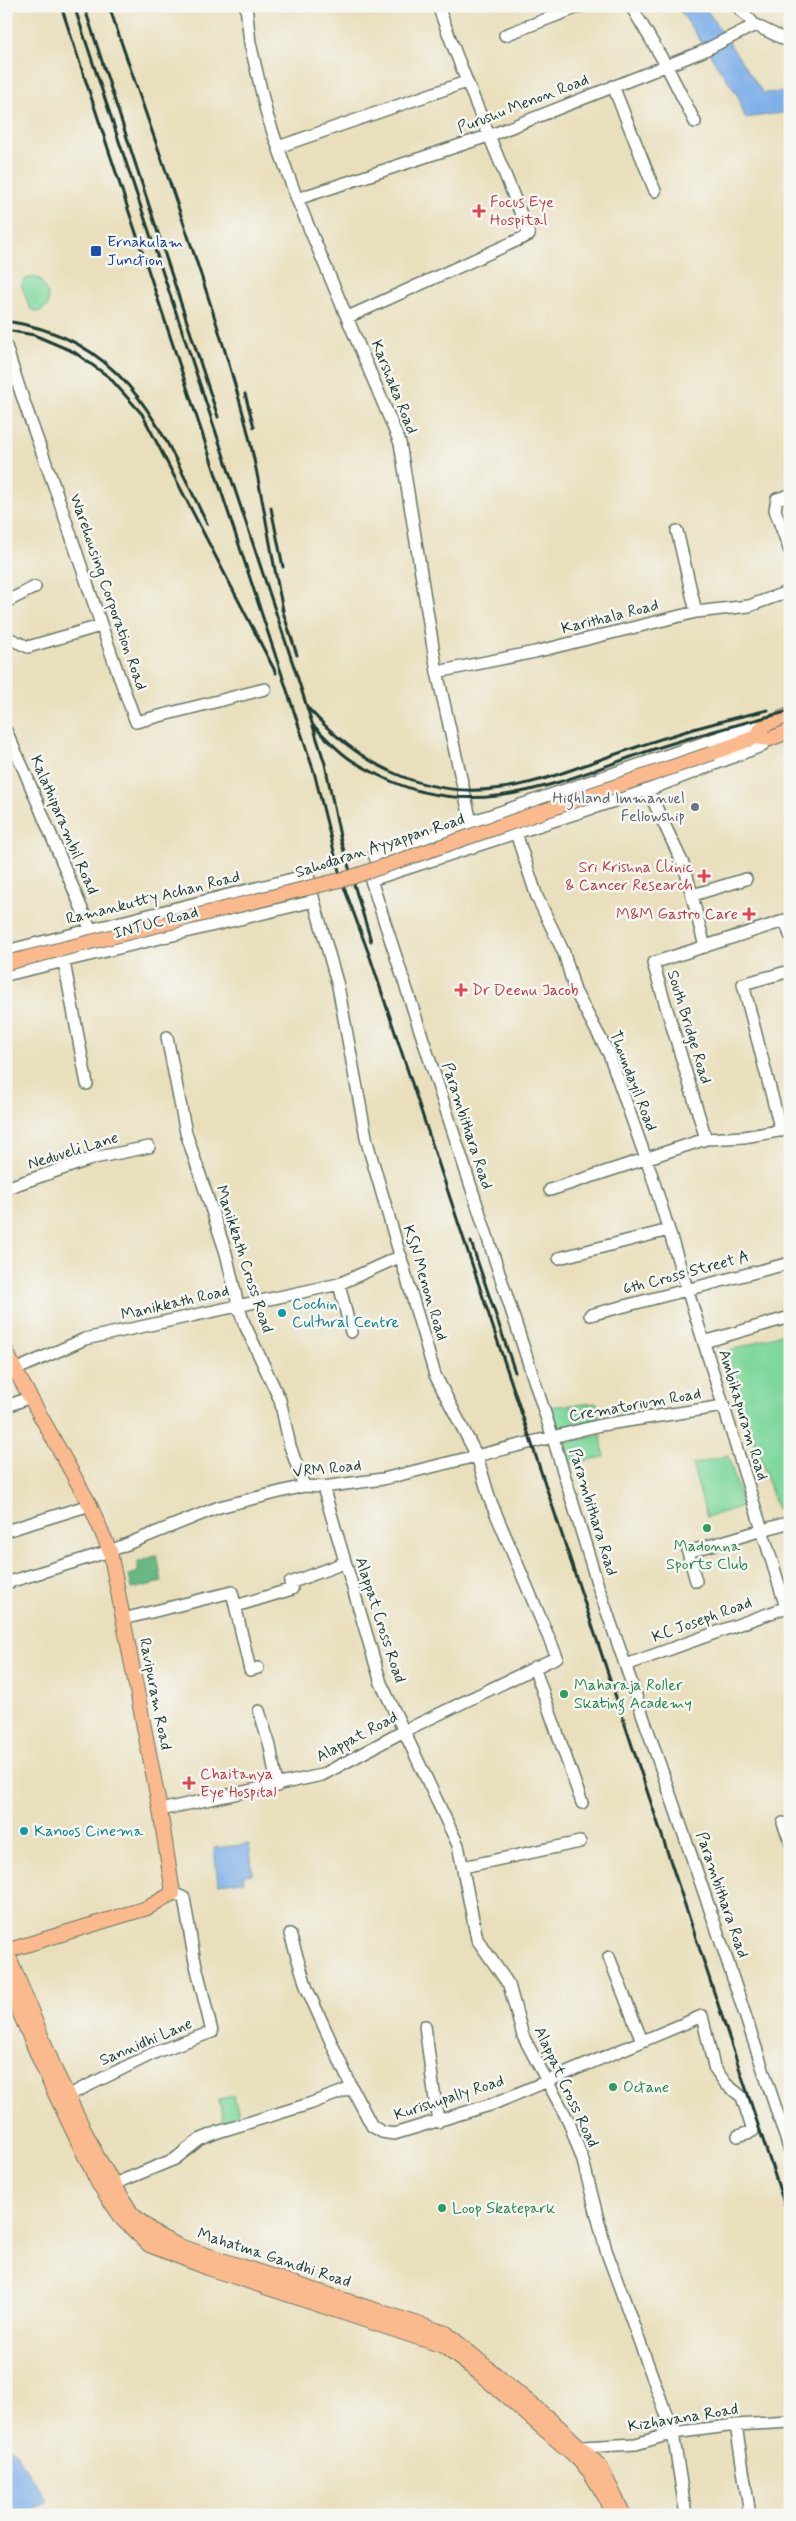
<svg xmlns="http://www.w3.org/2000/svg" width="796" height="2521" font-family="Mynerve,sans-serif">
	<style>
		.green { fill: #7fd89d; stroke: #4f8a68 }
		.forest { fill: #67b884; stroke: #437a5c }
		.water { fill: #7caee8; stroke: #4e768e }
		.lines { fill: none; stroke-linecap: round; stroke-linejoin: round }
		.minor-casing { stroke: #667664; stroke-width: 14 }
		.major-casing { stroke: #667664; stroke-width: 16 }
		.minor { stroke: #fff; stroke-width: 11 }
		.major { stroke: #fbba8d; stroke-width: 14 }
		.rail { stroke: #1f3d34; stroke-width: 3 }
		.major-bridge-casing { stroke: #667664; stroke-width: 16; stroke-linecap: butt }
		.major-bridge { stroke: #fbba8d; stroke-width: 14 }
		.health-dot { fill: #e0444e; stroke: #f6f6f2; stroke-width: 2 }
		.transit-dot { fill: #1a4fb4; stroke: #f6f6f2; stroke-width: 2 }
		.worship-dot { fill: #6b7280; stroke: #f6f6f2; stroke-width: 2 }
		.culture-dot { fill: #0f9aa8; stroke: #f6f6f2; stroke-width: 2 }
		.leisure-dot { fill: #2e9e5b; stroke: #f6f6f2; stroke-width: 2 }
		.labels { text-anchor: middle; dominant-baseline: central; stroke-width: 5; stroke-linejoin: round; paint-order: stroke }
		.street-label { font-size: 16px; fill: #1f3d34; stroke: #f6f6f2 }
		.health-label { font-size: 16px; fill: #be3a42; stroke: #f6f6f2; text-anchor: start }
		.transit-label { font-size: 16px; fill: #164399; stroke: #f6f6f2; text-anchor: start }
		.worship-label { font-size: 16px; fill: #5b616d; stroke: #f6f6f2; text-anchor: end }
		.culture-label { font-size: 16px; fill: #0d838f; stroke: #f6f6f2; text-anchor: start }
		.leisure-label { font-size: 16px; fill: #27864d; stroke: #f6f6f2; text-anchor: start }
	</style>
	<rect width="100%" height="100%" fill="#f6f6f2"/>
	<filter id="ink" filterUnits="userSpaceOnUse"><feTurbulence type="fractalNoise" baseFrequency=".02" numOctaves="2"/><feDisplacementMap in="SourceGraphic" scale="10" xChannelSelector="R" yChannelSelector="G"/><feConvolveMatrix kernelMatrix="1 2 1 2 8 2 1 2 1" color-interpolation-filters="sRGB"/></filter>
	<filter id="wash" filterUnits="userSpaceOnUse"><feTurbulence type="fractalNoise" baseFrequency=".0096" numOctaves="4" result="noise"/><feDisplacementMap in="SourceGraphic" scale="20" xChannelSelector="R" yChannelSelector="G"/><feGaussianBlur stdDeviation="1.12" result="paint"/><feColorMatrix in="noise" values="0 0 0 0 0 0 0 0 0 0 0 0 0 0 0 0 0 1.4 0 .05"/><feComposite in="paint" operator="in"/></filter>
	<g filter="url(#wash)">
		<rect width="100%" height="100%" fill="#e9dfbc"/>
		<path class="green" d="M34,277l6,2 8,15v12l-10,6 -8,-3 -9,-25 5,-5z
			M790,1331v173l-13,5 -51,-157z
			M597,1403l2,16 -43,13 -9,-25z
			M601,1435l3,22 -38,8 -5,-15 3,-7z
			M728,1455l15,51 -36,11 -15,-52z
			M234,2096l7,25 -17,6 -5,-28z"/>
		<path class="forest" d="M157,1555l5,27 -30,7 -3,-14 9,-3v-10z"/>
		<path class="water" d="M677,6h27l59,87 27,-1v20l-45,6 -7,-22z
			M249,1844l4,30 -10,1 1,6 -26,3 -4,-36z
			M12,2448l35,53 -22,14h-19v-64z"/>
	</g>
	<g filter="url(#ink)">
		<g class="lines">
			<defs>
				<path id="minor" d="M246,6l4,37 17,72 11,32 19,52 103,244 37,229 34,150
					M631,6l35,59 29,57
					M737,6l18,19 35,17
					M505,35l76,-29
					M613,86l42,105
					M278,147l188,-65
					M297,199l194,-64 210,-83 54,-27
					M348,317l181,-82c-29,-76 -63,-151 -91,-229
					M6,346c15,52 35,102 53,154 25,74 49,148 77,222l129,-33
					M790,495l-13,4 -2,11 15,41
					M677,531l19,81
					M6,602l29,-15
					M6,637l22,10 72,-21
					M437,672l98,-20 161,-40 53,-6 41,-15
					M6,731l18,39 67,161
					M770,739l-9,7 -113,44 -277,90 182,558 45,148 120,347 72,218
					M648,790l37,78 20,79
					M516,833l21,64 27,56 11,38 34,63 43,122 134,431
					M383,875l-9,-20 376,-128 14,-2
					M693,895l53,-16
					M785,920l5,15
					M6,951l302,-76 6,26 24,85 29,156 68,233 42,81 13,44 67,157 -153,74 -82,44 -162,35
					M64,962l23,122
					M6,975l308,-74
					M167,1037l19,96 40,120 12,52 6,18 36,77 10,46 14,40
					M781,1131l-38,-147 47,-13
					M706,1139l-53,-176 137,-44
					M6,1188l88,-30 55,-11
					M550,1190l156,-51 38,-2 46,-8
					M559,1258l110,-28
					M339,1284l12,48
					M590,1315l200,-52
					M704,1342l86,-25
					M15,1370l70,-31 254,-55 62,-28
					M6,1410l2,-4 22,-9
					M323,1487l58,196 77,162 19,94 32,46 14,51 46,86 14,39 23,89 67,183 13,82
					M6,1531l84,-26
					M696,1581l-8,-29 102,-30
					M6,1583l104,-32 109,-44 85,-21 19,1 60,-8 218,-54 123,-19
					M236,1606l56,-17 -2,-6 54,-20
					M123,1619l109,-27 18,78 8,-2
					M626,1665l164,-59
					M534,1667l48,136
					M259,1711l11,35 7,40
					M783,1823l7,18
					M463,1867l117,-25
					M290,1934l17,55 45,99 20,38 10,6 12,2 99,-30 209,-88 12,51 12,17 16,13 11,34 -15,5
					M609,1957l33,84
					M425,2026l13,96
					M67,2096l89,-44 56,-20 -18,-75 -10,-59 -11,-5
					M114,2184l61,-25 24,-19 19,-8 91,-28 43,-16
					M736,2425l14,90
					M582,2447l54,-3 37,-11 63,-8 54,-3"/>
				<path id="major" d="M756,737l8,-12 26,-10
					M713,753l43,-16 14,2 20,-8
					M6,1350l9,20 75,135 20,46 50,259 13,83 -26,15 -141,43
					M6,1949l50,123 41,84 35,58 25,21 22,11 267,87 114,95 40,38 24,49
					M6,1981l41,96 51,106 25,37 26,25 59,23 235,78 36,27 96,83 15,16 15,25 7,18"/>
			</defs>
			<use href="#minor" class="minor-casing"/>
			<use href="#major" class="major-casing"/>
			<use href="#minor" class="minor"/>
			<use href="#major" class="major"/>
			<path class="rail" d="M61,6l253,766 27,107 29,78 420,1264
				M74,6l224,673 27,85 16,77 30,100
				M84,6l134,411
				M109,6c46,137 97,272 135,411 17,63 25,129 39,193
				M6,321c121,18 154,105 201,203
				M6,330l28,5 40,17 35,25 33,37 134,259
				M245,394l9,33
				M271,508l12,59
				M282,609l15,46
				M309,709c49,54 111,88 185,80 43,-4 86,-23 128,-37 48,-17 96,-31 146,-42
				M314,726c10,10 21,22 33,31 9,7 22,13 33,19 95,48 178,6 271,-26 45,-15 92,-27 139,-39
				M471,1242l44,130"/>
			<defs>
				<path id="major-bridge" d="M6,963l346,-86 361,-124"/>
			</defs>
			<use href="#major-bridge" class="major-bridge-casing"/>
			<use href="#major-bridge" class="major-bridge"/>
		</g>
	</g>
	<g class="health-dot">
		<path d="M476.5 203.5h5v5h5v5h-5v5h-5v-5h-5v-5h5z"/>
		<path d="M701.5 868.5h5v5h5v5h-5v5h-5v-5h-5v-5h5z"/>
		<path d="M746.5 906.5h5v5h5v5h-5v5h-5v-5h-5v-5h5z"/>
		<path d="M458.5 982.5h5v5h5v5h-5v5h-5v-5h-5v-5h5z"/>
		<path d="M186.5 1775.5h5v5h5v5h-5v5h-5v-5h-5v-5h5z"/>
	</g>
	<rect class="transit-dot" x="90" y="245" width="12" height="12" rx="2.5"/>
	<circle class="worship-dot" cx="695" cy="807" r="5"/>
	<g class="culture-dot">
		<circle cx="282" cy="1313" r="5"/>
		<circle cx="24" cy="1831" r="5"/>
	</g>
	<g class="leisure-dot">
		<circle cx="707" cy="1528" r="5"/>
		<circle cx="564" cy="1694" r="5"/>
		<circle cx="613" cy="2087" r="5"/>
		<circle cx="442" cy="2208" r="5"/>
	</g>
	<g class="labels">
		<g class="street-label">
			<text transform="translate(523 104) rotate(-21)">Purushu Menon Road</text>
			<text transform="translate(394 387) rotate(68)">Karshaka Road</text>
			<text transform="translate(108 592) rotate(71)">Warehousing Corporation Road</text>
			<text transform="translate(610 617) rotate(-14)">Karithala Road</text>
			<text transform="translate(64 825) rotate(67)">Kalathiparambil Road</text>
			<text transform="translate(380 846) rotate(-18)">Sahodaran Ayyappan Road</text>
			<text transform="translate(153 898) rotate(-14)">Ramankutty Achan Road</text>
			<text transform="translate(156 923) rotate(-15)">INTUC Road</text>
			<text transform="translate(689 1027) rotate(73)">South Bridge Road</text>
			<text transform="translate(633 1081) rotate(69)">Thoundayil Road</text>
			<text transform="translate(467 1126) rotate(72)">Parambithara Road</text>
			<text transform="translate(73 1151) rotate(-17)">Neduveli Lane</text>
			<text transform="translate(244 1259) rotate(72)">Manikkath Cross Road</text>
			<text transform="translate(686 1273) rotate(-15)">6th Cross Street A</text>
			<text transform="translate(425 1283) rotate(73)">KSN Menon Road</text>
			<text transform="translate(175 1303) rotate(-13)">Manikkath Road</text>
			<text transform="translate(635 1405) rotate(-10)">Crematorium Road</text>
			<text transform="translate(743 1415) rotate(73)">Ambikapuram Road</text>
			<text transform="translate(327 1469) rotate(-6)">VRM Road</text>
			<text transform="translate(593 1512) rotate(73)">Parambithara Road</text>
			<text transform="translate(380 1620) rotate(72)">Alappat Cross Road</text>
			<text transform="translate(702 1620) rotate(-20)">KC Joseph Road</text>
			<text transform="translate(155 1694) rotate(79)">Ravipuram Road</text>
			<text transform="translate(357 1737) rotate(-28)">Alappat Road</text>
			<text transform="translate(722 1895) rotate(71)">Parambithara Road</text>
			<text transform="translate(146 2042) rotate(-23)">Sannidhi Lane</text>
			<text transform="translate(566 2087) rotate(65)">Alappat Cross Road</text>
			<text transform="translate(449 2098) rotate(-18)">Kurishupally Road</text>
			<text transform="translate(274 2258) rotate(18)">Mahatma Gandhi Road</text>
			<text transform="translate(683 2418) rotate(-9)">Kizhavana Road</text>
		</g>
		<g class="health-label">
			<text x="490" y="202">Focus Eye<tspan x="490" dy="18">Hospital</tspan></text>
			<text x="693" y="867" text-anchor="end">Sri Krishna Clinic<tspan x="693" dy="18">&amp; Cancer Research</tspan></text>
			<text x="738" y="914" text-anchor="end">M&amp;M Gastro Care</text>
			<text x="472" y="990">Dr Deenu Jacob</text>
			<text x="200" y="1774">Chaitanya<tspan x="200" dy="18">Eye Hospital</tspan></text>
		</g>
		<g class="transit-label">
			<text x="107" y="242">Ernakulam<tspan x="107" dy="18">Junction</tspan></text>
		</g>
		<g class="worship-label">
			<text x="685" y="798">Highland Immanuel<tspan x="685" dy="18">Fellowship</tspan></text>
		</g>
		<g class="culture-label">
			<text x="292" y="1304">Cochin<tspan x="292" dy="18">Cultural Centre</tspan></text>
			<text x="34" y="1831">Kanoos Cinema</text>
		</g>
		<g class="leisure-label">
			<text x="707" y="1546" text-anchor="middle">Madonna<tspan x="707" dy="18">Sports Club</tspan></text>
			<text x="574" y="1685">Maharaja Roller<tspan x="574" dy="18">Skating Academy</tspan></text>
			<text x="623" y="2087">Octane</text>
			<text x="452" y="2208">Loop Skatepark</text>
		</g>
	</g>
	<rect width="796" height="2521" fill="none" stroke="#f6f6f2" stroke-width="25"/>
</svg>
